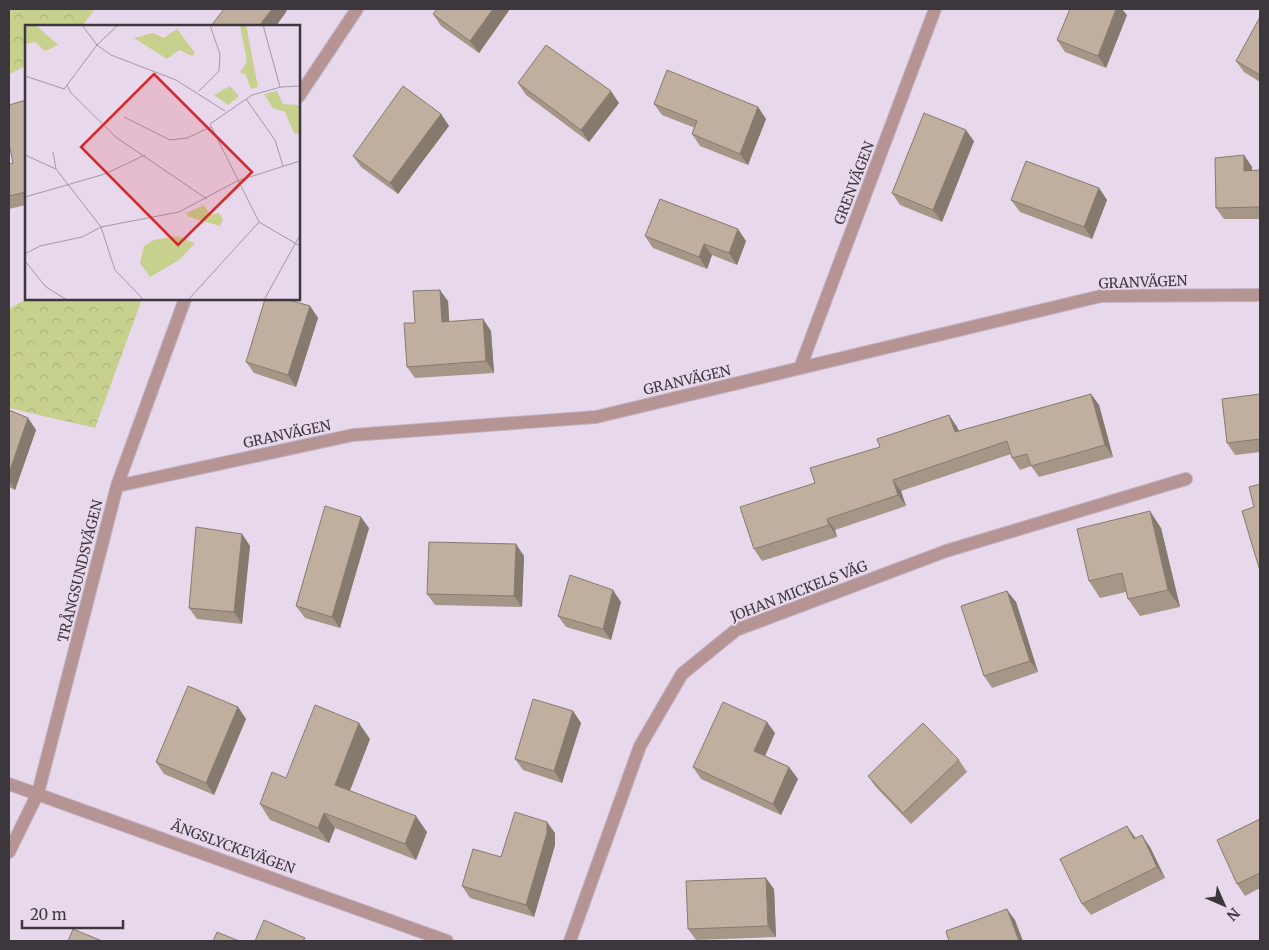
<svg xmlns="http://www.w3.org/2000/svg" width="1269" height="950" font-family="Merriweather,serif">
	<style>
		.forest { fill: url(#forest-crowns) }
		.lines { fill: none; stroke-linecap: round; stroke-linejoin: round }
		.street-casing { stroke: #c2b4c5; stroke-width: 14 }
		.street { stroke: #b79494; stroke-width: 12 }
		.wall { fill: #a59688 }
		.shaded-wall { fill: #867a6f }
		.building { fill: #c0ae9e; stroke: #867a6f }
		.labels { text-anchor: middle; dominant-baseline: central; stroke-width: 4; stroke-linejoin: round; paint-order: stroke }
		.street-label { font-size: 14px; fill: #3c363d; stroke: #e8d8eb }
		.inset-road { fill: none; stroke: #a397a5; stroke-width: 1 }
		.view { fill: #d62828; fill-opacity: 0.15; stroke: #d62828; stroke-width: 2.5 }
		.inset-edge { fill: none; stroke: #3c363d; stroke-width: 2.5 }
	</style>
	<defs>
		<pattern id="forest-crowns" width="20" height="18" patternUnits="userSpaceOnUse" patternTransform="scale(1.25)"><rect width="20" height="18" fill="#c8d08e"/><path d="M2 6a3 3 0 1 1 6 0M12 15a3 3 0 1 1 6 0" fill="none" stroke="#adb37b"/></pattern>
	</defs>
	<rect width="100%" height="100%" fill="#e8d8eb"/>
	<path class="forest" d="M9,9h86l-13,17h-56v40l-17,8z
		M26,299h116l-47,129 -86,-20v-99z"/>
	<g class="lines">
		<defs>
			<path id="street" d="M299,96l58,-87
				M800,368l135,-359
				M117,486l236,-51 243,-18 505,-121 159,-1
				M9,784l438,157
				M9,852l29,-59 79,-307 68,-187
				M570,941l70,-195 42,-72 54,-44 210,-79 240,-72"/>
		</defs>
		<use href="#street" class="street-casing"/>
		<use href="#street" class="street"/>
	</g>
	<path class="wall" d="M510,9l-31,44 -38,-27 -8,-12z
		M1127,15l-21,53 -41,-16 -8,-12z
		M1260,17v65l-16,-10 -8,-11z
		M518,83l101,20 -30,39 -63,-47z
		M26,100v105l-17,4v-45l4,-1z
		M654,104l104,3 8,12 -18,46 -48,-19 -8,-12 3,-6 -33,-13z
		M441,114l8,12 -51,68 -37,-27 -8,-11z
		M974,141l-32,81 -42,-17 -8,-12z
		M1244,155l8,12v4l8,-1v49h-36l-8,-11z
		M1099,188l8,12 -15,39 -72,-27 -9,-12z
		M645,236l101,5 -9,24 -25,-10 -5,14 -54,-21z
		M448,301l1,21 34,-3 8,12 3,42 -79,5 -8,-11 8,-44z
		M310,306l8,12 -22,69 -42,-14 -8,-11z
		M1091,394l8,11 14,52 -74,20 -8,-11 -11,4 -8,-12 -1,-4 -110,37 5,15 -71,24 2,7 -75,24 -8,-12 61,-66 65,-36 69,-32 8,12 2,4z
		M1260,394v58l-25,3 -8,-12z
		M9,410l19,8 8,12 -21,60 -6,-3z
		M369,528l-29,100 -35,-10 -9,-12z
		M1161,528l19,79 -40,9 -12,-17 -2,-7 -26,6 -11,-17z
		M242,534l8,12 -8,78 -45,-5 -8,-11z
		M524,556l-2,51 -87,-2 -8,-11z
		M1007,591l9,11 22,70 -46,16 -8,-12z
		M621,602l-10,38 -45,-13 -8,-11z
		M238,707l8,12 -32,76 -50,-21 -8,-12z
		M573,711l8,12 -19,60 -39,-13 -8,-11z
		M775,733l-10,23 24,11 9,12 -17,36 -80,-36 -8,-12z
		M370,739l-20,52 77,41 -11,28 -81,-32 -6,15 -59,-23 -10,-16 26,-26z
		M959,760l8,12 -56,52 -35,-37 -8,-11z
		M1260,819v69l-15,8 -8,-12z
		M555,833v12l-21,72 -64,-19 -8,-12 39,-29z
		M1136,838l14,9 15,31 -74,37 -9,-11z
		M774,889l2,48 -80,3 -8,-11z"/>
	<path class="shaded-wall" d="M272,9h13l2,2 -11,15h-17z
		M493,9h17l-31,44 -9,-12z
		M1116,9h6l5,6 -21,53 -8,-12z
		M611,91l8,12 -30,39 -8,-12z
		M758,107l8,12 -18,46 -8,-11z
		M441,114l8,12 -51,68 -8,-11z
		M966,130l8,11 -32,81 -9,-12z
		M1244,155l8,12v16l-8,-12z
		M1099,188l8,12 -15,39 -8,-12z
		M738,229l8,12 -9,24 -8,-12z
		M704,244l8,11 -5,14 -8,-12z
		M440,290l8,11 2,33 -8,-12z
		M310,306l8,12 -22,69 -8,-12z
		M483,319l8,12 3,42 -8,-12z
		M1091,394l8,11 14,52 -8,-12z
		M949,415l8,12 6,16 -8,-11z
		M28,418l8,12 -21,60 -6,-10v-7z
		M893,480l8,11 5,15 -8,-11z
		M1150,511l11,17 19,79 -12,-17z
		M361,517l8,11 -29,100 -8,-11z
		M827,519l8,11 2,7 -8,-12z
		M242,534l8,12 -8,78 -8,-12z
		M516,544l8,12 -2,51 -8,-11z
		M613,590l8,12 -10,38 -8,-11z
		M1007,591l9,11 22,70 -8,-11z
		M238,707l8,12 -32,76 -8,-12z
		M573,711l8,12 -19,60 -8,-12z
		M767,722l8,11 -13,30 -8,-12z
		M359,723l11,16 -24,61 -11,-15z
		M789,767l9,12 -17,36 -8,-11z
		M324,813l11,15 -6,15 -11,-15z
		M416,816l11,16 -11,28 -11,-16z
		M547,822l8,11v12l-21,72 -8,-12z
		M1127,826l8,11 7,13 -8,-11z
		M1142,835l8,12 15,31 -8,-11z
		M766,878l8,11 2,48 -8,-11z
		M1007,909l8,11 8,21h-4z"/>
	<path class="building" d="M224,9h48l-13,17h-48z
		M437,9h56l-23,32 -37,-27z
		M1070,9h46l-18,47 -41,-16z
		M1260,17v58l-24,-14z
		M546,45l65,46 -30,39 -63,-47z
		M667,70l91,37 -18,47 -48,-20 5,-13 -43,-17z
		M403,86l38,28 -51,69 -37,-27z
		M26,100v92l-17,4v-32l4,-1 -4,-19v-39z
		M924,113l42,17 -33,80 -41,-17z
		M1244,155v16l16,-1v37l-44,1 -1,-50z
		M1026,161l73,27 -15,39 -73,-27z
		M660,199l78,30 -9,24 -25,-9 -5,13 -54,-21z
		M440,290l2,32 41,-3 3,42 -79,6 -3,-44h11l-2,-32z
		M265,299h21l24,7 -22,69 -42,-13z
		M1091,394l14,51 -74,21 -4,-12 -15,4 -5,-17 -114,39 5,15 -71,24 2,6 -75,24 -14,-42 75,-24 -5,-15 70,-21 -3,-8 72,-24 6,17z
		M1260,394v45l-33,4 -5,-44z
		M9,410l19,8 -19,55z
		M1260,484v87l-18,-60 12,-4 -5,-20z
		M325,506l36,11 -29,100 -36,-11z
		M1150,511l18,79 -40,9 -6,-26 -33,8 -12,-52z
		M196,527l46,7 -8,78 -45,-4z
		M429,542l87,2 -2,52 -87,-2z
		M570,575l43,15 -10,39 -45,-13z
		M1007,591l23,70 -46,15 -23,-70z
		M188,686l50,21 -32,76 -50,-21z
		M533,699l40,12 -19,60 -39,-12z
		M723,702l44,20 -13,29 35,16 -16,37 -80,-37z
		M315,705l44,18 -24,62 81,31 -11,28 -81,-31 -6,15 -58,-24 12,-32 14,6z
		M923,723l36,37 -56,53 -35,-37z
		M515,812l32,10v11l-21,72 -64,-19 11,-37 28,8z
		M1260,819v54l-23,11 -20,-44z
		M1127,826l7,13 8,-4 15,32 -75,37 -22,-45z
		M766,878l2,48 -80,3 -2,-48z
		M1007,909l12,32h-70l-3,-10z
		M264,920l41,18 -2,3h-48z
		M73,929l29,12h-34z
		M217,932l22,9h-26z"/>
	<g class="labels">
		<g class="street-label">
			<text transform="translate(854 183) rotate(-69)">GRENVÄGEN</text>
			<text transform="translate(1143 282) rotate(-2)">GRANVÄGEN</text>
			<text transform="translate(687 380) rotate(-13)">GRANVÄGEN</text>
			<text transform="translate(287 434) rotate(-12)">GRANVÄGEN</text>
			<text transform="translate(80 571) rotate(-76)">TRÅNGSUNDSVÄGEN</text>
			<text transform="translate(799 591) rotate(-21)">JOHAN MICKELS VÄG</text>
			<text transform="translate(233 847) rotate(20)">ÄNGSLYCKEVÄGEN</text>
		</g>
	</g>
	<g transform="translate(25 25)">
		<rect width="275" height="275" fill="#e8d8eb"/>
		<path d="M0,0h11l22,20 -13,6 -10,-9 -10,2zM215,0h6l12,62 -7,2 -5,-14 -6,-3 7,-10zM152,4l18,24 -3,3 -13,-6 -12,9 -33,-21 19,-5 11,5zM205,61l9,10 -11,9 -14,-10zM252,66l6,13 17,1v29l-6,-1 -9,-21 -12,-4 -9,-14zM179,180l6,10 9,-2 4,6 -3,7 -31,-9 -3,-4zM152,211l18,7 -16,17 -29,17 -10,-14 4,-17 10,-6z" fill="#c8d08e"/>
		<path class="inset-road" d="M57,0l15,20 14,10 65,25 49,31M238,0l17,62M0,51l39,13 33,-44 21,-20M42,60l4,8 46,45 90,61M275,61l-19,1 -29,8 -42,29 49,98 41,24M174,66l20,-20 1,-17 -10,-29M221,74l29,41 8,26M99,92l46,23 17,-2 24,-11M28,127l3,17 45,58 14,43 29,30M0,130l31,14M0,172l80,-23 40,-19M0,229l15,-8 42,-9 19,-10 78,-15 58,-31 63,-20M0,236l21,26 21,13M163,275l71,-78M239,275l36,-65"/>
		<path class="view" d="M129,49l98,98 -74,73 -97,-98z"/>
		<rect width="275" height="275" class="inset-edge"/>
	</g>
	<rect width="1269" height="950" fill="none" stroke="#3c363d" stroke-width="20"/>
	<g transform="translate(1224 905) rotate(135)" stroke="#e8d8eb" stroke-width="4" paint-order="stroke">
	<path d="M0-4L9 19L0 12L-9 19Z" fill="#3c363d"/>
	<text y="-8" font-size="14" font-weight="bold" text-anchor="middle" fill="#3c363d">N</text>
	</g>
	<path d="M22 920v8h101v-8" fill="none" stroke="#3c363d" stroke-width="2.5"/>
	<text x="30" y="920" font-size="15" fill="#3c363d" stroke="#e8d8eb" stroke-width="4" paint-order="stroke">20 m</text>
</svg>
